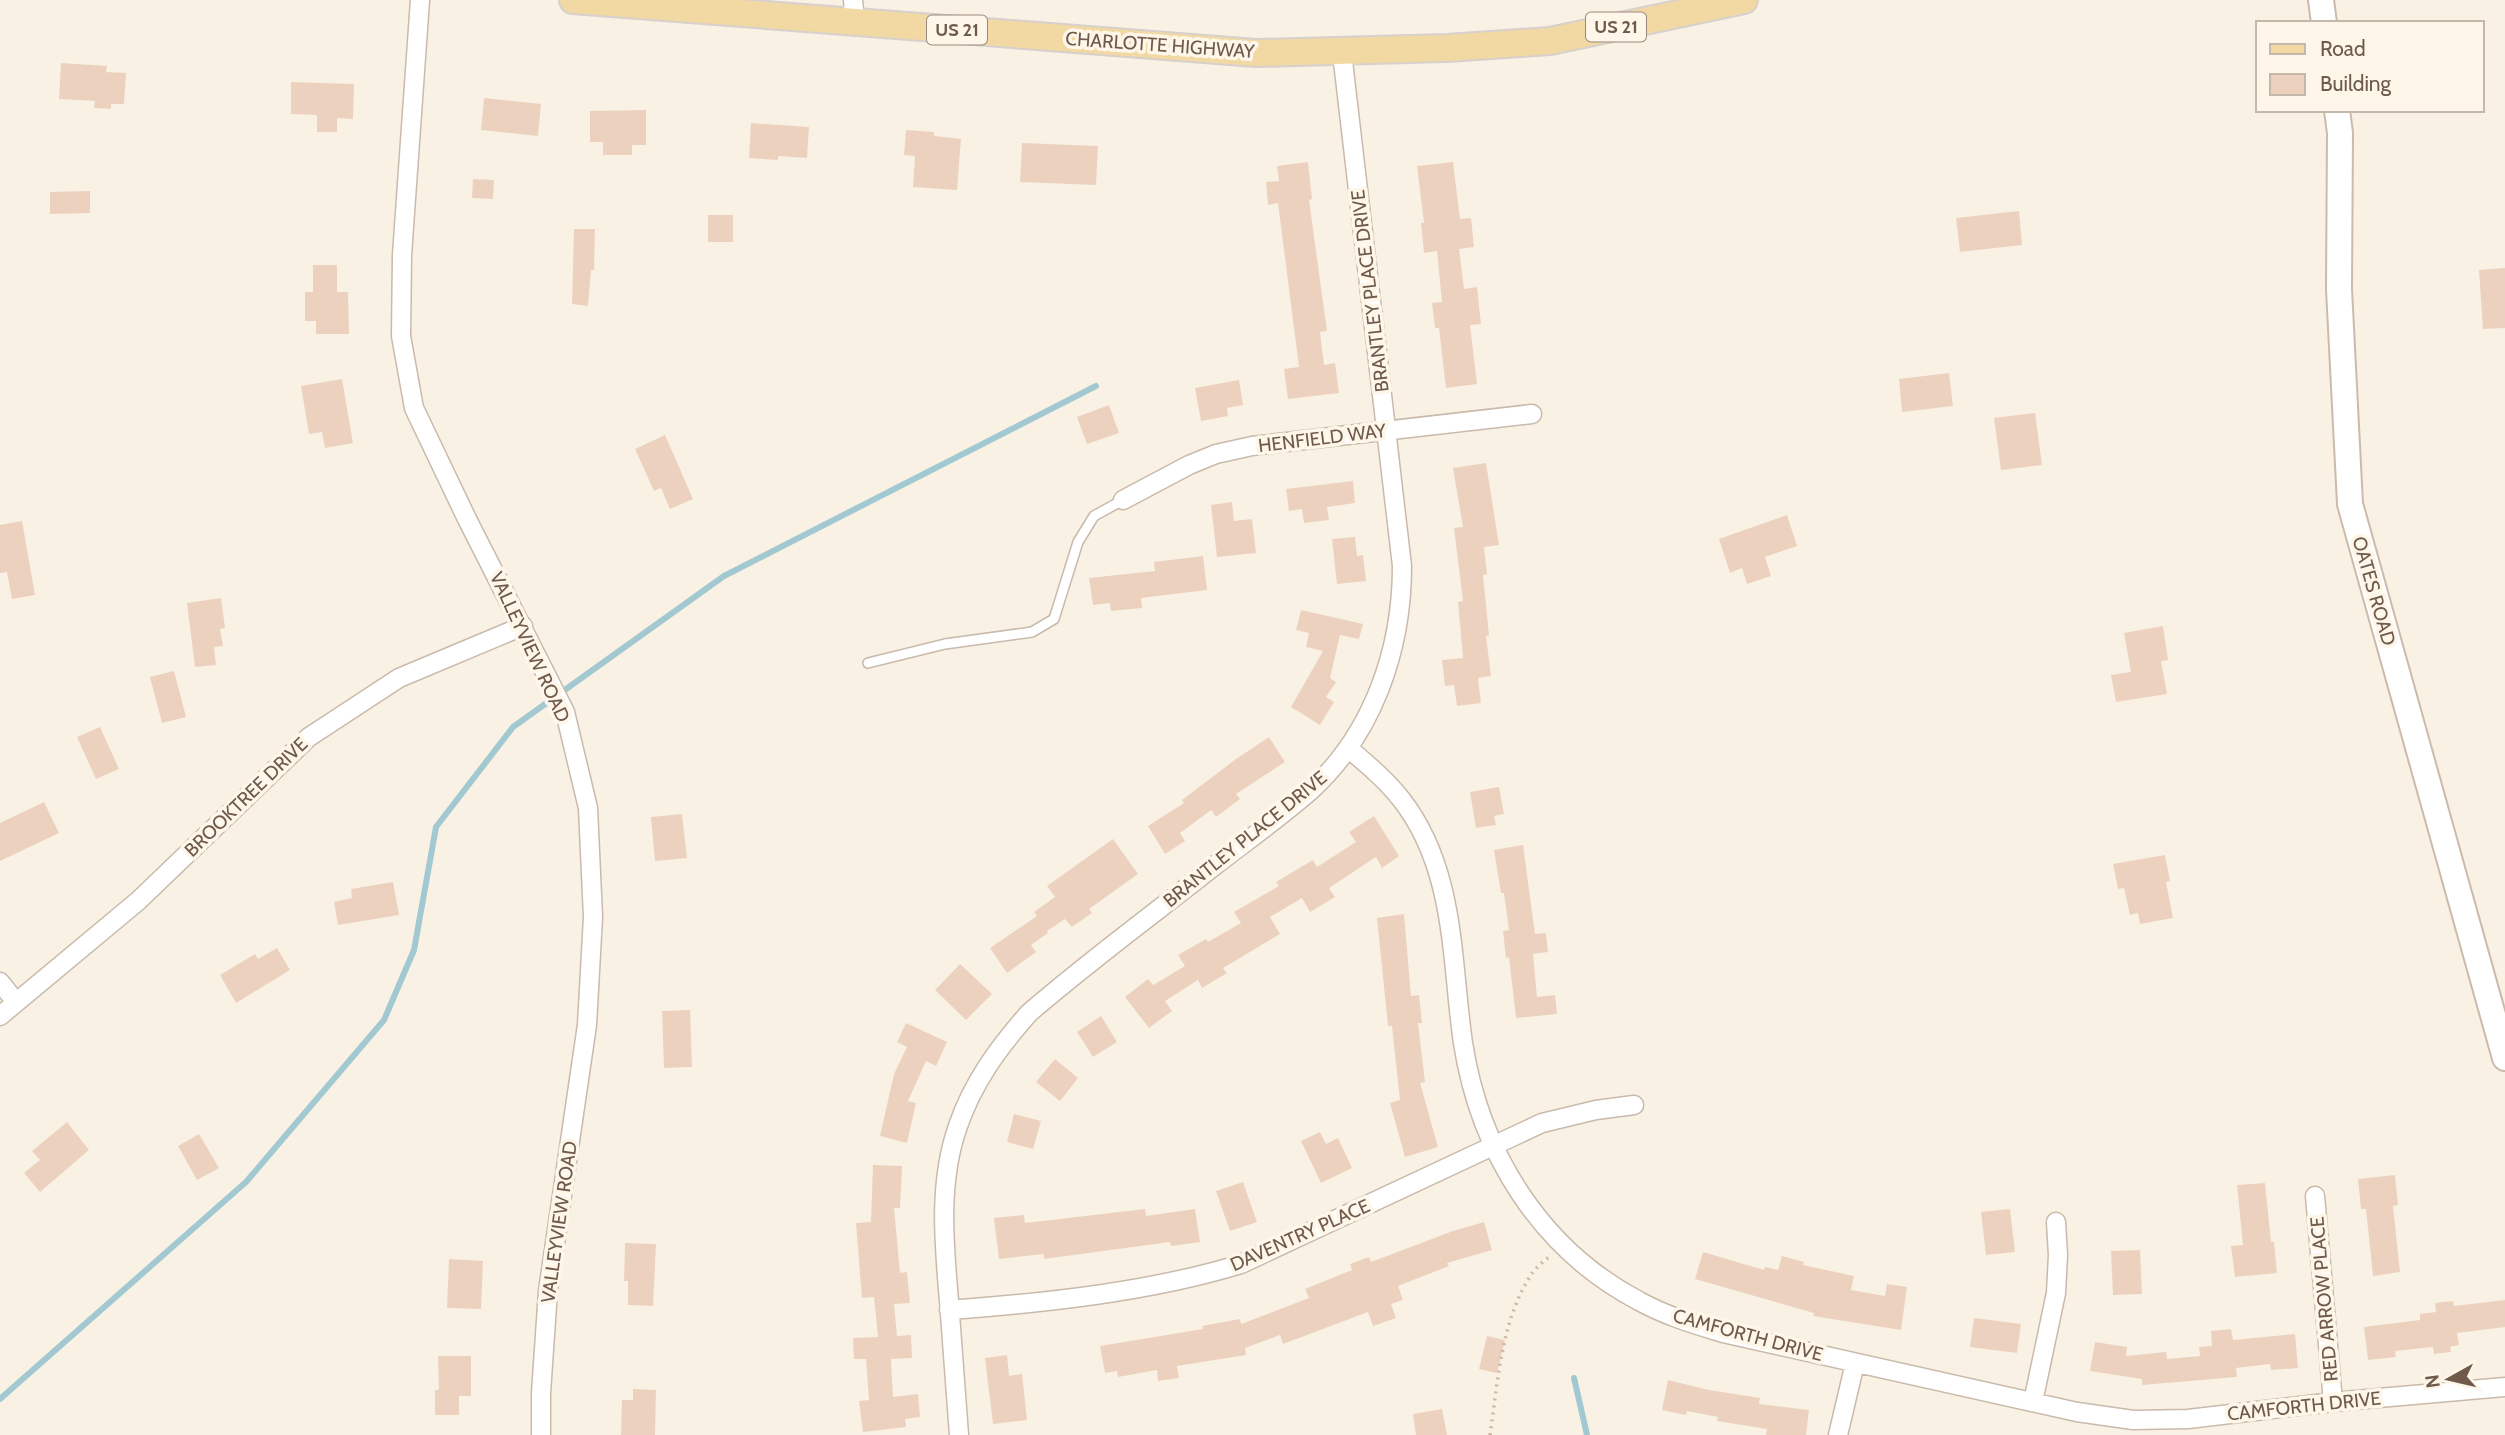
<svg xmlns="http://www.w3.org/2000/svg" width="2505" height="1435" font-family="Cabin,sans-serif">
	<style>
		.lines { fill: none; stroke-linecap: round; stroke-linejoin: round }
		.stream { stroke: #a2c8d1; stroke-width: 6 }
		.building { fill: #ecd2be }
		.lane-casing { stroke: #c9baab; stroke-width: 12 }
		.street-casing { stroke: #c9baab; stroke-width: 21 }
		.secondary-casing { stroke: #cba; stroke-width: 28 }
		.primary-casing { stroke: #d7d1cd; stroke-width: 30 }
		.path { stroke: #d0b6a2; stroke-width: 3.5; stroke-dasharray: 2 5; stroke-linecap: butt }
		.lane { stroke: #fff; stroke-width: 9 }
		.street { stroke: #fff; stroke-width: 18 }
		.secondary { stroke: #fff; stroke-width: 24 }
		.primary { stroke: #f2d8a3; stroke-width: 26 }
		.labels { text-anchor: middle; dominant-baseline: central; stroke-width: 7; stroke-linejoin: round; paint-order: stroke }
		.shield { fill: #fdf6e9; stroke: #9a897b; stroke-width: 2 }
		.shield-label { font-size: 18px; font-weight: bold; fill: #6f5a4c }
		.street-label { font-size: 19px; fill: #6f5a4c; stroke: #fdf6e9 }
	</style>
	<rect width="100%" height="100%" fill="#f9f2e4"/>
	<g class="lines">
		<path class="stream" d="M1574,1378l13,57
			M0,1399l246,-217 138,-162 30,-70 22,-123 77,-100 211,-151 372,-190"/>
	</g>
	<path class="building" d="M61,63l46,3 -1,6 20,1 -2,31h-13v5l-17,-1 1,-7 -36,-2z
		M291,82l63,2 -1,35 -16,-1v14h-20v-17l-26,-1z
		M484,98l57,6 -3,32 -57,-6z
		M646,110v35h-14v10h-29v-13h-13v-31z
		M751,123l58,4 -2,31 -29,-2v4l-29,-2z
		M906,130l28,2v4l27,3 -4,51 -44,-3 2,-31 -11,-1z
		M1022,143l76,3 -2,39 -76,-3z
		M1308,162l4,37 -3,1 18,131 -7,1 4,33 11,-2 4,30 -51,6 -4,-30 15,-2 -21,-164 -10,2 -2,-23 13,-1 -2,-15z
		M1453,162l7,57 11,-1 3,29 -15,2 5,40 13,-2 4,37 -11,1 7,59 -31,4 -7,-60h-4l-3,-25 10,-1 -5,-51 -13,2 -3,-30h3l-7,-57z
		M473,179l21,1 -1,19 -21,-1z
		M90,191v22l-40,1v-22z
		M2019,211l3,34 -62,7 -4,-34z
		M708,215h25v27h-25z
		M574,229h21l-1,41h-3l-3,36 -16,-2z
		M313,265h24v27h11l1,42h-33v-13h-11v-29h8z
		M2505,268v60l-22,1 -4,-59z
		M1949,373l4,33 -51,6 -3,-33z
		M342,379l11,64 -28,5 -3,-16 -13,2 -8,-48z
		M1239,380l4,25 -16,3 1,8 -27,5 -6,-33z
		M1109,405l10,28 -32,11 -10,-27z
		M2035,413l7,52 -41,5 -7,-52z
		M665,435l28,64 -23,10 -9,-21 -7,3 -19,-42z
		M1486,463l13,82 -15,2 3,27 -4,1 6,60 -3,1 5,40 -13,2 3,25 -24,3 -3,-21 -9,1 -3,-26 21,-2 -5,-56 5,-1 -9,-73 9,-1 -10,-59z
		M1353,481l2,22 -28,4 2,13 -25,3 -2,-14 -13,2 -3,-22z
		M1232,502l2,19 18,-2 4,34 -39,4 -6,-52z
		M1787,515l10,31 -32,11 6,19 -24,8 -5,-16 -12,5 -11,-34z
		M22,521l13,74 -23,4 -5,-27 -7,1v-48z
		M1355,537l2,19 6,-1 3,26 -29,3 -5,-45z
		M1203,556l4,34 -66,8 1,10 -31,3 -1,-8 -17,2 -4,-27 66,-7 -1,-9z
		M221,598l4,30 -5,1 3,17 -9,1 2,18 -21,2 -8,-64z
		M1301,610l62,14 -4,15 -19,-4 -10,43 6,4 -10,15 8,5 -14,23 -29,-18 32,-56 -17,-4 3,-14 -13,-3z
		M2163,626l5,34 -7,1 6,33 -51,8 -5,-27 20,-3 -7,-39z
		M174,671l12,46 -24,6 -12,-46z
		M100,727l19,42 -23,10 -19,-42z
		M1269,737l16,25 -49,32 4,5 -24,18 -5,-7 -31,23 5,8 -20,13 -17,-28 36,-23 -2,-3 54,-41z
		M1499,787l5,27 -10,2 2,9 -20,3 -6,-36z
		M44,802l15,31 -59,28v-38z
		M682,814l5,44 -32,3 -4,-44z
		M1374,816l25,40 -17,12 -6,-11 -47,31 6,9 -25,15 -8,-14 -32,19 10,17 -57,34 4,5 -25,15 -4,-8 -33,21 7,10 -23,17 -24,-31 23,-18 5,6 32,-19 -7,-11 28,-16 2,3 33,-19 -7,-11 45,-26 -3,-4 37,-22 4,7 39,-25 -7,-10z
		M1113,839l25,35 -49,35 3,4 -20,14 -7,-8 -18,12 1,2 -17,12 5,7 -29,21 -17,-25 47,-32 -3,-4 21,-15 -8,-11z
		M1523,845l12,89 11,-1 2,19 -15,2 4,43 18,-2 2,19 -41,4 -7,-61 -3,1 -3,-27 6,-1 -5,-37h-3l-7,-43z
		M2165,855l5,26 -4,1 7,36 -33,6 -2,-11 -8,2 -6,-27 -6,1 -5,-25z
		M393,882l6,33 -61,10 -4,-23 18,-4 -1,-9z
		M1404,914l7,82 8,-1 3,28h-4l7,59 -5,1 18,64 -33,10 -15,-54 10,-3 -8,-74h-4l-11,-108z
		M277,948l13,22 -54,33 -16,-28 35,-21 3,5z
		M960,964l32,30 -26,26 -31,-30z
		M690,1010l2,57 -28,1 -2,-57z
		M1101,1016l16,26 -24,15 -16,-25z
		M906,1023l41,19 -11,24 -10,-5 -18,40 8,2 -9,40 -27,-7 14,-62 13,-27 -10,-5z
		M1055,1059l23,19 -18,23 -24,-19z
		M1014,1114l27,7 -8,28 -26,-7z
		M67,1122l22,28 -49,42 -16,-19 16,-13 -8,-9z
		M1320,1132l6,12 12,-6 14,30 -31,15 -20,-42z
		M199,1134l20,34 -22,12 -19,-34z
		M873,1165l29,1 -2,42h-6l6,65 7,-1 3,31 -16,1 3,32 14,-1 1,23 -21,1 2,38 25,-3 2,23 -15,2 1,8 -43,5 -4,-31 10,-1 -3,-41h-12l-1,-21 25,-1 -4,-40 -12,1 -6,-75 15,-1z
		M2395,1175l3,30 -5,1 7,66 -27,4 -7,-67h-5l-3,-30z
		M1243,1182l14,40 -27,9 -14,-40z
		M2265,1183l6,59h3l3,31 -42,4 -4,-31 12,-1 -6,-60z
		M1145,1209l1,7 49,-7 5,33 -29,4 -1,-4 -126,17v-5l-45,5 -5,-41 30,-3 1,8z
		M2010,1209l5,43 -29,3 -5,-43z
		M1484,1222l8,28 -45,13 2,3 -51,20 5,14 -12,4 5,14 -23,8 -5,-14 -85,32 -3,-9 -35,13 1,7 -69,11 2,12 -21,3 -1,-11 -39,7 -1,-6 -12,2 -5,-27 103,-17 -1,-3 38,-7 1,5 68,-26 -4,-9 47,-19 -2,-6 19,-7 2,5 82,-31z
		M625,1243l31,1 -3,62 -25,-1v-24h-4z
		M2140,1250l2,44 -29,1 -2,-44z
		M1703,1252l61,18 1,-3 13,3 4,-14 22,6 -1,3 51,11 -3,14 34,6 2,-12 20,3 -6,43 -88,-14 1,-3 -119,-34z
		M449,1259l34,2 -2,48 -34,-1z
		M2505,1300v27l-48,6 2,12 -9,2 1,5 -17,2 -1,-7 -38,4 1,6 -28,3 -4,-33 56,-7v-6l16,-2 -1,-9 18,-2 1,5z
		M1974,1318l47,6 -4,29 -47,-6z
		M2231,1329l2,11 62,-6 3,34 -27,2 -1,-6 -34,4 1,9 -95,8v-6l-52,-8 5,-29 32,5 -1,9 40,-4 1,7 33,-3 -1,-9 13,-1 -1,-15z
		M1487,1336l18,4 -8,33 -18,-4z
		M1007,1355l2,21 13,-2 5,46 -34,4 -8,-66z
		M438,1356h33v40h-12v19h-24v-25h4z
		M1668,1380l41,10 51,8 -1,6 50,6 -3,25h-40l1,-6 -50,-8 1,-4 -31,-6 -1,4 -24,-5z
		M633,1389l23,1 -1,45h-34l1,-35h11z
		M1442,1409l5,26h-31l-3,-21z"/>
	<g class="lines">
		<defs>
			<path id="lane" d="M868,663l77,-19 87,-12 22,-13 24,-77 16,-26 29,-16"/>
			<path id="street" d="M420,0l-18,255 -1,81 13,72 53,111 98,193 23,96 5,109 -6,108 -39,266 -7,102v42
				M853,0l2,22
				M1123,500l66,-35 27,-11 36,-8 280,-32
				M1348,748c19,16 38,32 53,51 55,70 50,161 62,244 17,109 77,206 176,258 27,15 55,23 84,32l354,79 56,8 55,-1 145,-17 172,-15
				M0,982l16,20
				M0,1016l138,-115 171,-164 90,-59 124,-52
				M2315,1196l18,206
				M949,1310c95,-7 201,-18 292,-46l301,-141 54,-13 38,-5
				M2033,1402l23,-109 2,-38 -2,-33
				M959,1435c-3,-45 -7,-89 -10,-134 -5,-58 -11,-119 9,-175 15,-44 41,-79 71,-113 59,-51 123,-98 184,-146 32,-25 66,-49 97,-76 63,-57 92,-141 92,-225l-60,-513
				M1838,1435l17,-72"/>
			<path id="secondary" d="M2321,0l3,23
				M2337,110l3,23 -1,156 11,215 155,554"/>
			<path id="primary" d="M573,0l683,53 191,-5 103,-7 194,-41"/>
		</defs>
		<use href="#lane" class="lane-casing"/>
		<use href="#street" class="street-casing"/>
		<use href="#secondary" class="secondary-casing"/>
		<use href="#primary" class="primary-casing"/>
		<path class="path" d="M1490,1435c8,-53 11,-114 41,-160 4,-7 12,-13 19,-19"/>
		<use href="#lane" class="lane"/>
		<use href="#street" class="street"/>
		<use href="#secondary" class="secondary"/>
		<use href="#primary" class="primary"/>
	</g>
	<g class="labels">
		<g class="shield">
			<rect x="1586" y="12.5" width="60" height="29" rx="5"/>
			<rect x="927" y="15.5" width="60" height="29" rx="5"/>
		</g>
		<g class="shield-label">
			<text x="1616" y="27">US 21</text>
			<text x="957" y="30">US 21</text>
		</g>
		<g class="street-label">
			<text transform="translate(1160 45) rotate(4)">CHARLOTTE HIGHWAY</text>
			<text transform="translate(1370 291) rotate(-97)">BRANTLEY PLACE DRIVE</text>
			<text transform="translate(1322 438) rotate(-7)">HENFIELD WAY</text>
			<text transform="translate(2374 591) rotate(74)">OATES ROAD</text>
			<text transform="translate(530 647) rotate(65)">VALLEYVIEW ROAD</text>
			<text transform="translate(246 797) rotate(-44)">BROOKTREE DRIVE</text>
			<text transform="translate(1245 839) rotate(-39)">BRANTLEY PLACE DRIVE</text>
			<text transform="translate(559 1222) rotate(-82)">VALLEYVIEW ROAD</text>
			<text transform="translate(1300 1235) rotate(-24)">DAVENTRY PLACE</text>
			<text transform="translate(2324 1299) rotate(-95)">RED ARROW PLACE</text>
			<text transform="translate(1748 1335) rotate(15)">CAMFORTH DRIVE</text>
			<text transform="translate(2304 1406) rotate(-6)">CAMFORTH DRIVE</text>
		</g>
	</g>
	<rect x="2256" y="21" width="228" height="91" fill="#fdf6e9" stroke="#c4b8aa" stroke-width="2"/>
	<rect x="2270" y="44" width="35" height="10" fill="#f2d8a3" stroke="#c4b8aa" stroke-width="2"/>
	<text x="2320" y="56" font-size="21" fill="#6f5a4c">Road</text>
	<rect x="2270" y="74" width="35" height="21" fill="#ecd2be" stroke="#c4b8aa" stroke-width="2"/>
	<text x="2320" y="91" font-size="21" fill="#6f5a4c">Building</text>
	<g transform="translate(2449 1379) rotate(262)" stroke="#fdf6e9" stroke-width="5" paint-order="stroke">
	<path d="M0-5L12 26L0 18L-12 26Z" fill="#6f5a4c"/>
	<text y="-10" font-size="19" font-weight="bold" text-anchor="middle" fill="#6f5a4c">N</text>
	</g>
</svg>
